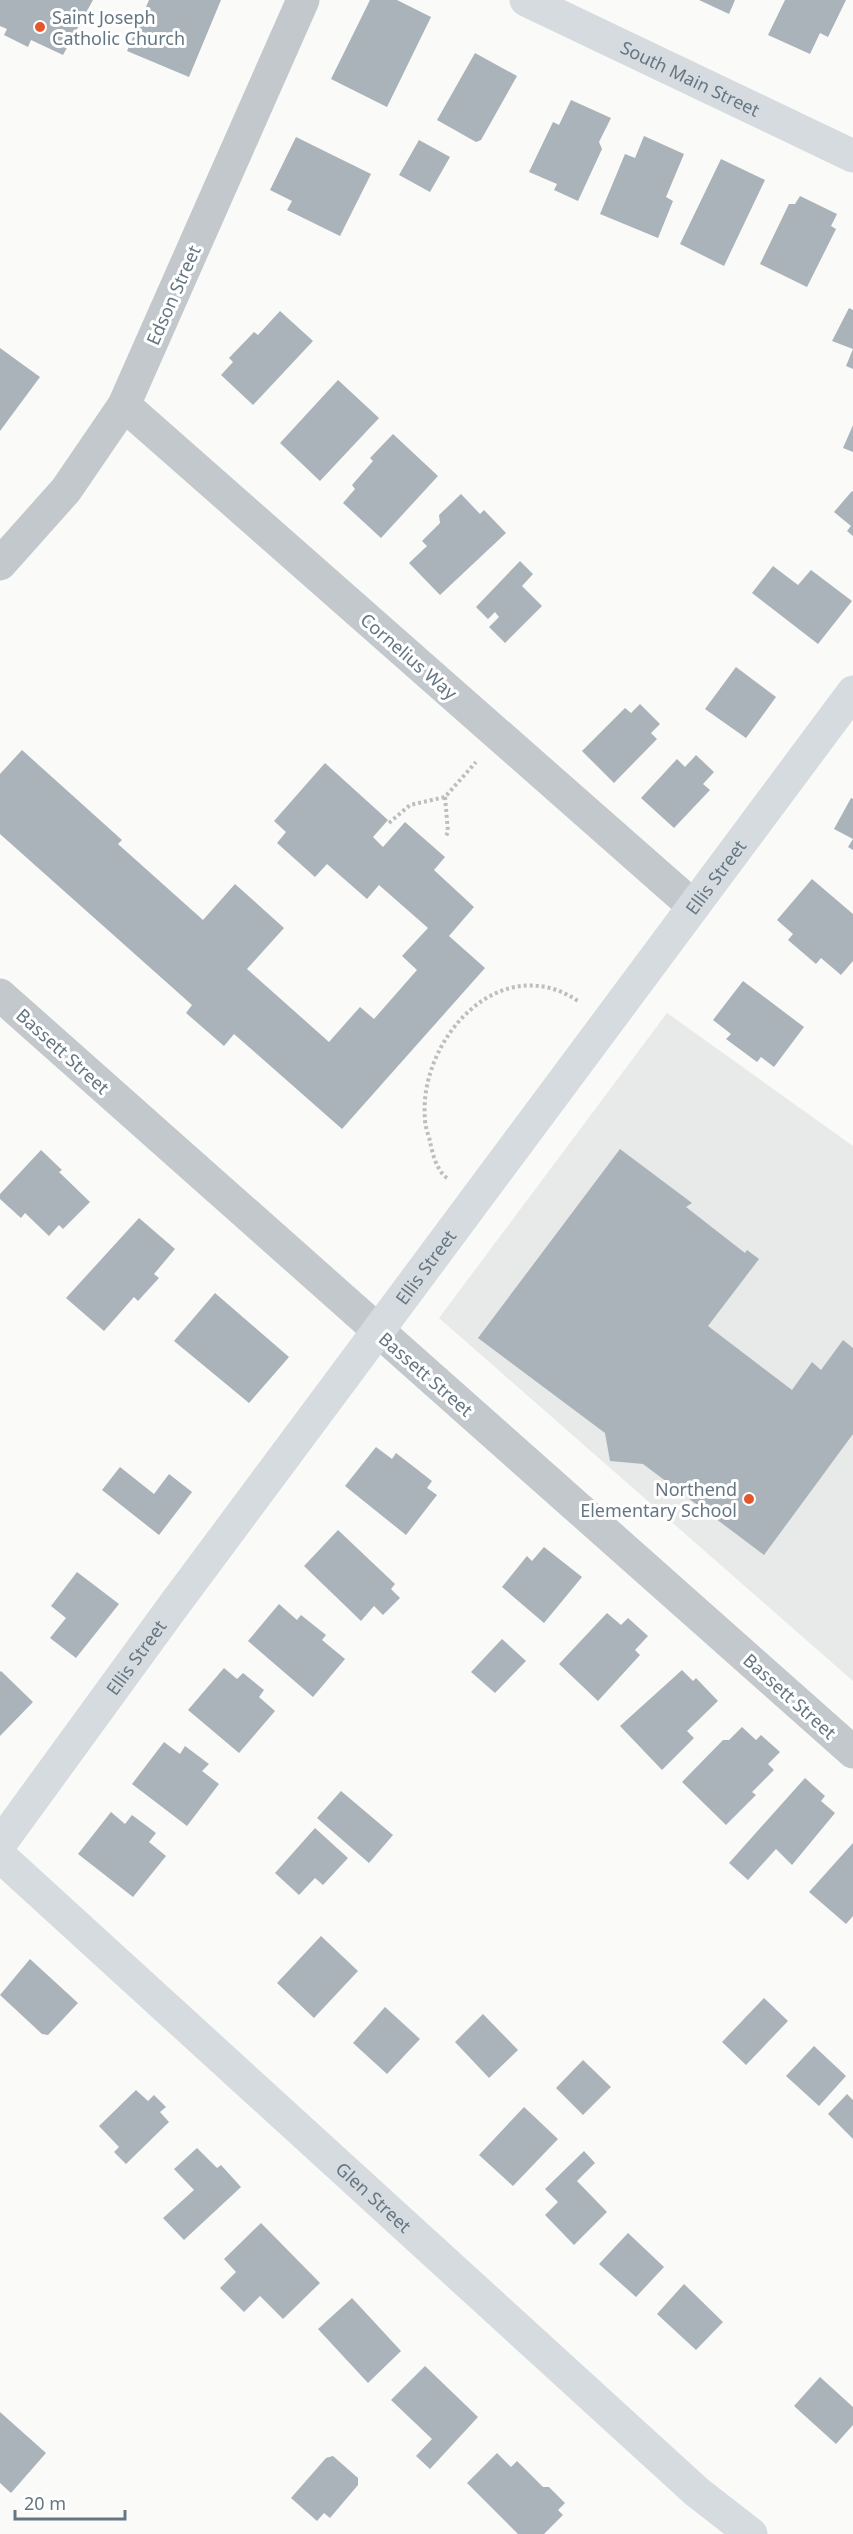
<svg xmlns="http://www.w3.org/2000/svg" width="853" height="2534" font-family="'Noto Sans',sans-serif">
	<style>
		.built { fill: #e8e9e9 }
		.building { fill: #aab3b9 }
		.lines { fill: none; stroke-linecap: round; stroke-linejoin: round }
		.path { stroke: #bbbfc2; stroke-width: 4; stroke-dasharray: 3 3; stroke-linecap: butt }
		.street { stroke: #c3c8cc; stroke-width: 33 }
		.secondary { stroke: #d6dbdf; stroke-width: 33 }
		.primary { stroke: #d6dbdf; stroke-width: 33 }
		.poi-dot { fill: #e4572e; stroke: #fff; stroke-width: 2 }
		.labels { text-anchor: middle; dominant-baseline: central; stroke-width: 6; stroke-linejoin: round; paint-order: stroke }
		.poi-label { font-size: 18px; fill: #657683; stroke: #fff; text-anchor: start }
		.street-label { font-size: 18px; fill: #657683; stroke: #fff }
	</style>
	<rect width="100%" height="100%" fill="#fafaf8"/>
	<path class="built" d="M667,1013l186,133v535l-414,-363z"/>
	<path class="building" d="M0,0h93l-30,55 -32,-15 -3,7 -24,-12 3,-6 -7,-3z
		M149,0h72l-32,77 -62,-26z
		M370,0h27l34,17 -44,90 -56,-28z
		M699,0h36l-6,14z
		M785,0h61l-18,37 -8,-4 -10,21 -42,-19z
		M475,53l42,23 -36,64 -5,2 -39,-22z
		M571,100l40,18 -12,24 3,7 -24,52 -24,-11 3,-6 -28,-12 24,-50 6,3z
		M644,136l40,18 -18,43 7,4 -15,37 -58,-24 25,-60 10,4z
		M296,137l75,37 -31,62 -53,-26 5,-9 -22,-11z
		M419,140l31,17 -20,35 -31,-17z
		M721,159l44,21 -41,86 -44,-22z
		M800,196l37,18 -6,12 5,3 -29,58 -47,-23 29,-60h6z
		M849,308l4,2v59l-7,-3 7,-17 -21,-8z
		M280,311l33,30 -60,64 -32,-30 12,-13 -4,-4 25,-26 4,3z
		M0,348l40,29 -40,54z
		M338,380l41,38 -59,63 -40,-38z
		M853,425v27l-10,-4z
		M393,434l45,42 -57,62 -38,-35 12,-14 -3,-4 21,-24 -3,-3z
		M852,491l1,1v44l-6,-5 4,-5 -17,-14z
		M461,494l19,20 4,-4 22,23 -66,62 -31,-32 18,-17 -5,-5 18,-18 -1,-8z
		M520,561l13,13 -11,12 20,20 -37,37 -16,-16 10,-10 -4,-5 -7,7 -12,-12z
		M773,566l25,19 13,-15 41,31 -34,43 -66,-51z
		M736,667l40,30 -30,41 -41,-29z
		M640,704l20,20 -9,9 6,6 -43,44 -32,-32 43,-43 6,5z
		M22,750l100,90 -4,4 85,76 32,-36 49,44 -37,41 82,73 31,-35 14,12 43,-49 -15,-14 26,-28 -49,-43 -12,14 -40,-35 -12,13 -38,-34 9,-11 -12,-11 51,-58 63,57 -15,17 10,10 22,-25 40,35 -11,13 40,37 -25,29 36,32 -143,161 -108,-95 -10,12 -38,-33 6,-8 -192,-171v-60z
		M696,755l18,17 -11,12 7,6 -36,38 -33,-30 36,-39 8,8z
		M851,798l2,1v51l-5,-3 5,-8 -19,-10z
		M812,879l41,35v47l-12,14 -20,-17 -5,6 -28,-24 5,-6 -16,-14z
		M743,981l61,46 -30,40 -13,-10 -4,5 -31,-23 5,-5 -18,-14z
		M620,1149l72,54 -6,4 59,46 2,-3 12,9 -51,67 84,64 20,-28 9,8 22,-30 10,8v86l-89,121 -121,-91 -33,-3 -5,-28 -127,-95z
		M41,1150l21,20 -3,2 31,30 -27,27 -4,-4 -10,11 -24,-23 -4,5 -21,-19v-5z
		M139,1218l36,31 -21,25 5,4 -21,23 -4,-4 -30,34 -38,-33z
		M215,1293l74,64 -40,46 -75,-62z
		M376,1447l16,12 4,-6 36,28 -5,7 10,7 -31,40 -61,-49z
		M120,1467l34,27 15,-20 23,18 -33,43 -57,-45z
		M338,1530l57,54 -4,5 9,9 -17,17 -9,-9 -13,15 -57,-55z
		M544,1547l38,30 -38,46 -42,-36 25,-31 5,5z
		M77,1572l42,32 -43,54 -26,-20 16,-20 -15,-12z
		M279,1604l18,16 4,-5 25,20 -4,5 23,19 -32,38 -65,-56z
		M607,1613l14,12 7,-7 20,18 -13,14 5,5 -42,46 -39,-37z
		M502,1639l24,22 -31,32 -24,-21z
		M224,1668l13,11 6,-6 21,17 -5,7 16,14 -36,42 -51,-43z
		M682,1670l11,11 3,-3 22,23 -31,30 7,7 -32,32 -42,-44z
		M1,1671l32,31 -33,34v-64z
		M742,1727l14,13 5,-5 19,17 -12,12 6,6 -22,22 4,3 -30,30 -44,-43 41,-42h6z
		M164,1742l16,12 5,-8 24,18 -7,7 17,13 -32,42 -55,-42z
		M805,1778l20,18 -4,5 14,12 -43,52 -16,-16 -28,31 -19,-17z
		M341,1791l52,44 -24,28 -52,-45z
		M111,1812l14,12 7,-9 24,18 -7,9 17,14 -33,41 -55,-43z
		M315,1828l33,30 -25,27 -8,-7 -16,17 -24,-22z
		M853,1843v73l-7,8 -37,-32z
		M321,1936l37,35 -44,47 -37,-35z
		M30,1959l48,44 -30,32 -6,-1 -42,-39z
		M764,1998l24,23 -42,44 -24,-23z
		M385,2007l35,32 -33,35 -34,-31z
		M483,2014l35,36 -29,28 -34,-36z
		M814,2046l32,30 -27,30 -33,-30z
		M583,2060l28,27 -28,28 -27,-27z
		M136,2090l12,11 6,-6 12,12 -6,5 9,10 -43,42 -12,-12 5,-5 -20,-21z
		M847,2094l6,6v39l-25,-25z
		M524,2107l34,32 -45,47 -34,-31z
		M197,2148l20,20 4,-3 20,22 -57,53 -21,-22 31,-28 -20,-21z
		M584,2151l11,12 -18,18 30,31 -33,33 -29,-30 13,-13 -13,-13z
		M261,2223l59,60 -37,36 -23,-23 -16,16 -24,-24 16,-16 -12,-13z
		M628,2233l36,34 -28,30 -37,-33z
		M684,2284l39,38 -27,28 -39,-36z
		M352,2298l49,53 -33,32 -50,-54z
		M425,2366l53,51 -48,52 -14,-13 16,-17 -41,-39z
		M820,2377l33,30v18l-17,19 -42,-38z
		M0,2412l46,41 -35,40 -11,-10z
		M497,2453l14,14 6,-6 26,26h6l16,16 -7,7 5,5 -19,19h-26l-51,-51z
		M333,2456l25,22v7l-28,33 -6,-5 -7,8 -26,-23 35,-40z"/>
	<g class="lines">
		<path class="path" d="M445,797l3,35 -3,6
			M389,823l21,-18 35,-8 31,-35
			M447,1178c-10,-7 -15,-25 -17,-37 -2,-7 -5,-15 -5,-22 -7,-78 74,-171 153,-118"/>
		<path class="street" d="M124,405l569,501
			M0,564l66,-74 58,-85 179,-405
			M0,995l853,757"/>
		<g class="secondary">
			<path id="s1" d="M0,1844l174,-239 679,-913"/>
			<path id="s2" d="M0,1856l697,636 54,42"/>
		</g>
		<path class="primary" id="s3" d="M526,0l327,156"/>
	</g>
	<g class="poi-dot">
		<circle cx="40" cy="27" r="6"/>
		<circle cx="749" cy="1499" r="6"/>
	</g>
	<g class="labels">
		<g class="poi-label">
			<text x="52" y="17">Saint Joseph<tspan x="52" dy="21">Catholic Church</tspan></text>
			<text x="737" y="1489" text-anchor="end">Northend<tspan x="737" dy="21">Elementary School</tspan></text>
		</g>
		<g class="street-label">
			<text stroke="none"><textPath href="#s3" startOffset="182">South Main Street</textPath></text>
			<text transform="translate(173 295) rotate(-66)">Edson Street</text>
			<text transform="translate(409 656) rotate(41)">Cornelius Way</text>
			<text stroke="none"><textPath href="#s1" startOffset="1203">Ellis Street</textPath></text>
			<text transform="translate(63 1051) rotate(42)">Bassett Street</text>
			<text stroke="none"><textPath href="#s1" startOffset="717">Ellis Street</textPath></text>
			<text transform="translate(426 1374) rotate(41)">Bassett Street</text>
			<text stroke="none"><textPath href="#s1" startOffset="231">Ellis Street</textPath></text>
			<text transform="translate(790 1696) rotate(42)">Bassett Street</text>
			<text stroke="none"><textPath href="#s2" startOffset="506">Glen Street</textPath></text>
		</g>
	</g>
	<path d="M15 2510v9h110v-9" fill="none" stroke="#657683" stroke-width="3"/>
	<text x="24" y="2510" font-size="18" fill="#657683" stroke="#ffffff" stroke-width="4.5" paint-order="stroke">20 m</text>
</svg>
